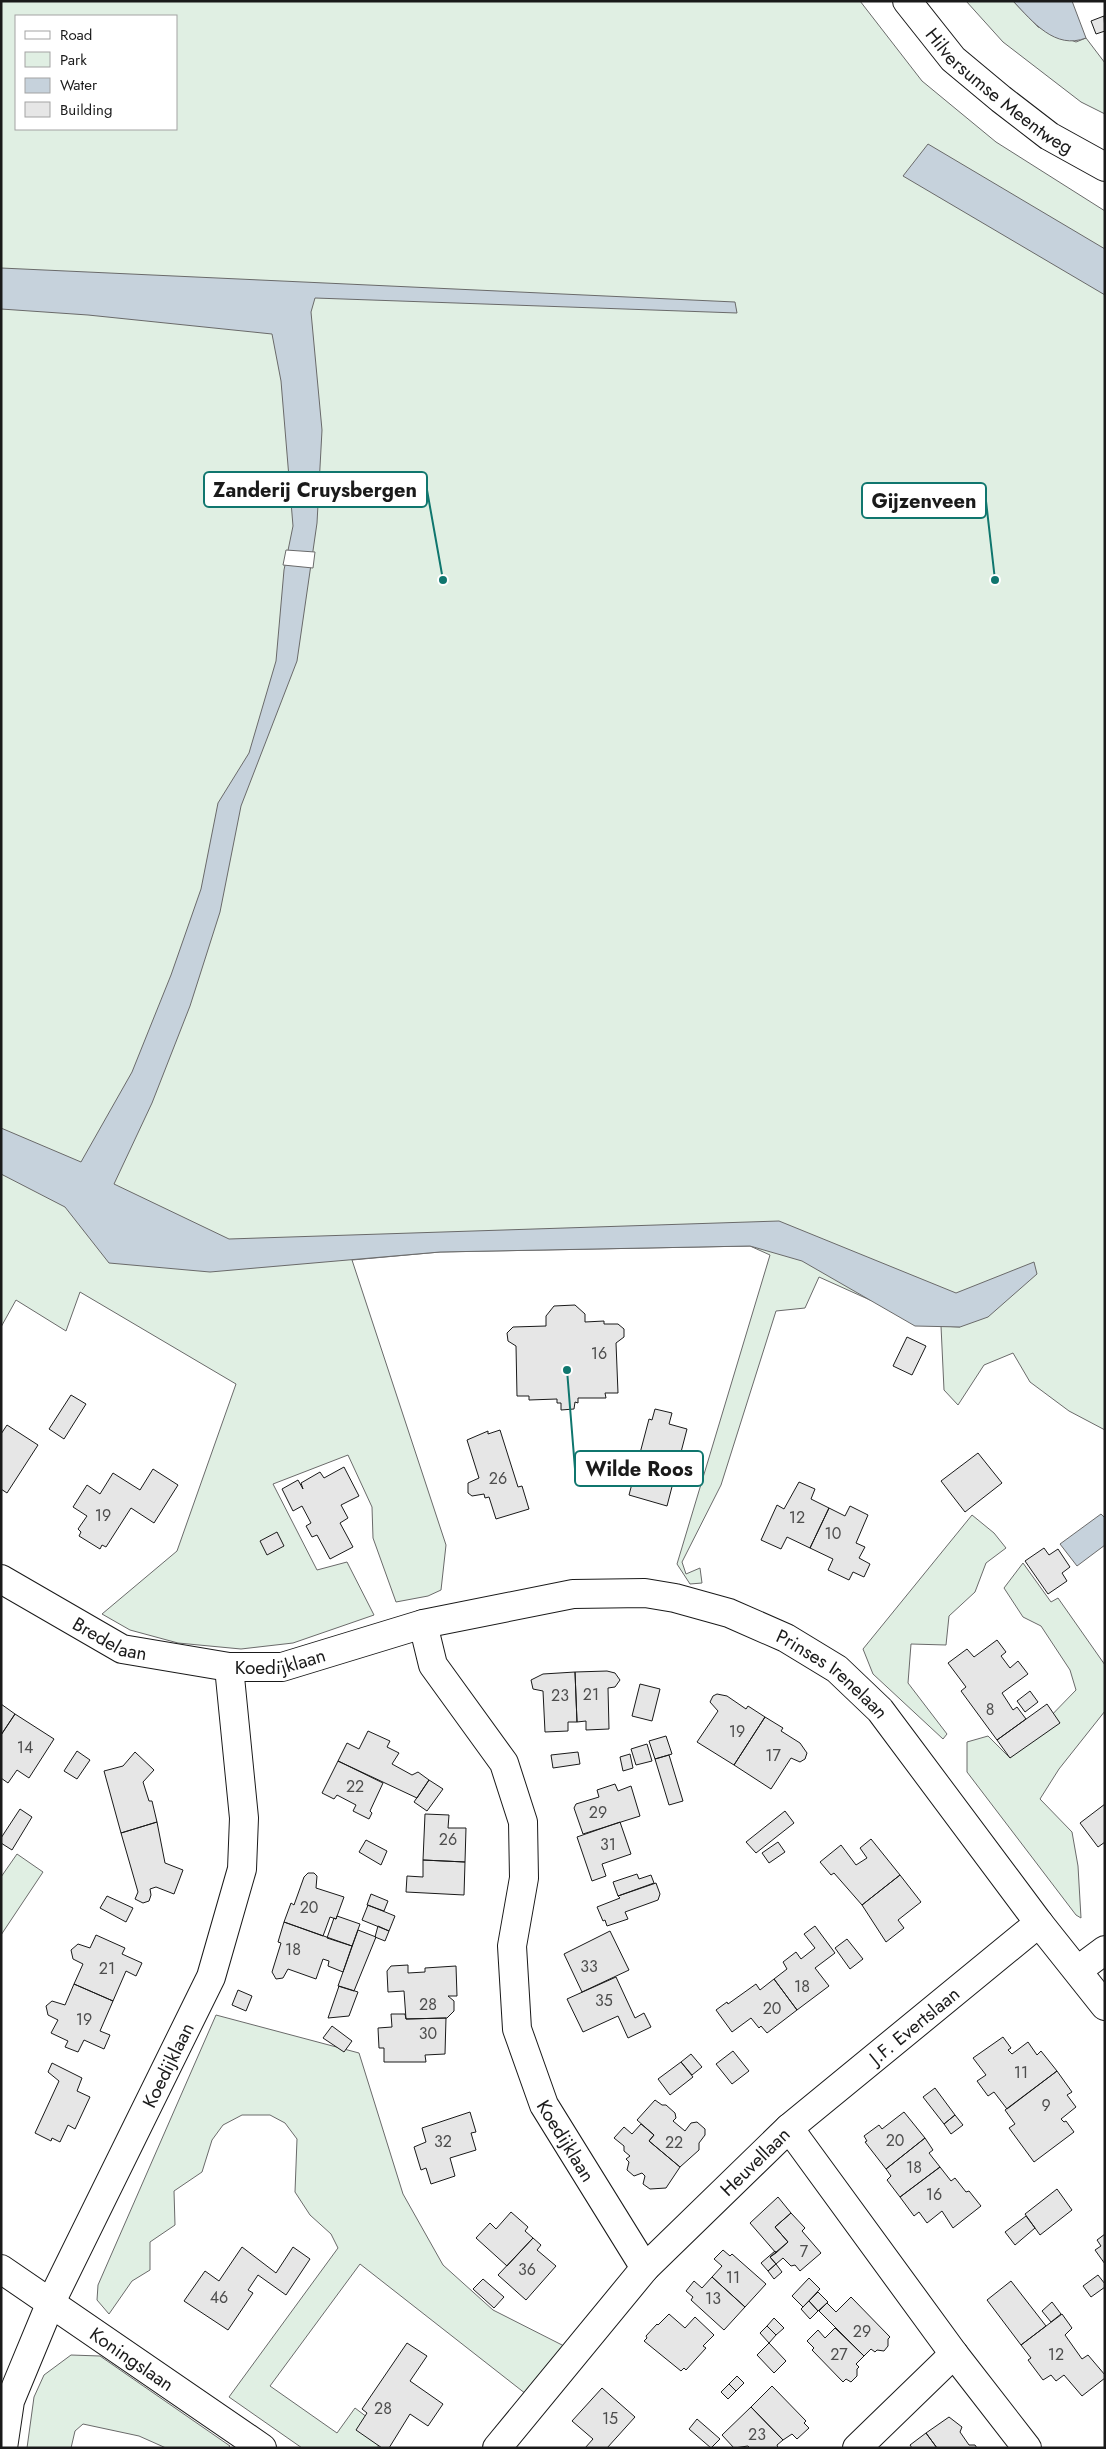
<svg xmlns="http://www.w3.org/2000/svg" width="1106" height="2449" font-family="Jost,sans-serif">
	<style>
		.green { fill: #e0efe3; stroke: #6a6a6a; fill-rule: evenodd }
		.water { fill: #c6d2dc; stroke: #6a6a6a }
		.pier { fill: #fff; stroke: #6a6a6a }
		.building { fill: #e6e6e6; stroke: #1a1a1a }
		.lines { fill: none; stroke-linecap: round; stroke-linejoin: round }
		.street-casing { stroke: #1a1a1a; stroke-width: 30 }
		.secondary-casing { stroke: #1a1a1a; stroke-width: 30 }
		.street { stroke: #fff; stroke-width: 28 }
		.secondary { stroke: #fff; stroke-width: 28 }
		.labels { text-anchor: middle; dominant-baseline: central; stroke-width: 4; stroke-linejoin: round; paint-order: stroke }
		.number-label { font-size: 16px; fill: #4d4d4d }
		.street-label { font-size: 19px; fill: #1a1a1a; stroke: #fff }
		.leader { fill: none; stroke: #0f766e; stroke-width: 2 }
		.callout-dot { fill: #0f766e; stroke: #fff; stroke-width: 2 }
		.callout { fill: #fff; stroke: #0f766e; stroke-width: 2 }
		.callout-label { font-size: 20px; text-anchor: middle; font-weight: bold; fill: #1a1a1a }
	</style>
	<rect width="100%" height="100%" fill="#fff"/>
	<path class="green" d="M1,1h859l62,80 74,61 109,69v1219l-36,-19 -39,-29 -17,-29 -29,12 -26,40 -14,-15 -3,-64 19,1 -13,-14 -77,-13 -51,-23 -14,31 -29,3 -55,174 -39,77 4,12 14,-6 2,15 -12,1 -13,-20 93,-309 -20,-9 -310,6 -88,8 94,285 -5,45 -13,6 -32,6 -23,-64 -1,-31 -24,-52 -75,29 44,86 30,-8 27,53 -81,28 -52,6 -63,-6 -48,-13 -28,-16 75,-63 59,-167 -156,-92 -14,39 -50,-31 -15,27zM16,16h160v113h-160z
		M966,1h47l25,26 38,15 10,-4 19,25v51l-24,-12 -78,-60z
		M972,1515l22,18 12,15 -20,15 -11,29 -26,24 -3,29 -35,-1 -3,39 39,51 -4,5 -70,-65 -10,-25z
		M1023,1563l28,39 7,-4 47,67v46l-46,58 -19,30 32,33 6,34 3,52 -5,-3 -109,-143v-30l21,-6 22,22 66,-68 -6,-20 -29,-44 -18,-9 -19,-29z
		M17,1854l26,18 -42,63v-58z
		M216,2015l143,38 44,141 40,71 50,45 73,37 -40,47 -166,-130 -90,122 67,47 18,-25 25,19 -2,21h-76l-73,-51 109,-149 -7,-14 -21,-19 -15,-23 2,-53 -12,-16 -15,-8h-28l-19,10 -11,15 -10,32 -28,19 1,34 -25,17v28l-18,11 -23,33 -12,-14 1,-15z
		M71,2355l29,1 130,90 -2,2h-62l-27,-12 -56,-12 -8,7 -4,17h-44l7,-51 10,-22z"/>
	<path class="water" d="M1013,1h59l14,37c-31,12 -53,-16 -73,-37z
		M928,144l177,105v46l-202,-119z
		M1,268l734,34 2,11 -422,-15 -4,14 11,118 -5,93 -20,138 -56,145 -21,106 -30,94 -38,97 -38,81 115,55 550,-18 177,72 78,-31 3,12 -49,43 -28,10 -45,-1 -113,-65 -52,-15 -310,6 -230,20 -101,-9 -44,-56 -64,-33v-46l80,34 51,-90 39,-97 30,-86 17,-86 31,-50 27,-92 8,-91 9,-44 -12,-145 -9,-47 -184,-19 -87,-6z
		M1101,1514l4,4v27l-28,21 -17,-22z"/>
	<path class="pier" d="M286,550l29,2 -2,16 -30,-3z"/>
	<path class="building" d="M1104,16l1,15 -9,3 -5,-13z
		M575,1305l10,9v8l19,-1v3h14l6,5v8l-8,6 2,50h-13l1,5h-28v5l-3,-1 -1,7 -13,1v-7h-4v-4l-28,1v-4h-12l-1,-50 -8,-5 -1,-8 6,-6 33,-1v-10l8,-10z
		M907,1337l19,9 -14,29 -19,-9z
		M71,1395l15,9 -22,35 -15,-10z
		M655,1409l17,4 -3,11 18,5 -20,77 -38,-11 20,-76 3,1z
		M7,1425l31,20 -31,48 -6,-4v-55z
		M500,1430l18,57 4,-1 7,23 -33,10 -7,-22 -4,1 -1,-4 -12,2 -4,-3v-10l11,-5 -12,-38 21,-9v3z
		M978,1453l24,30 -37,29 -24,-31z
		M344,1467l15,29 -18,9 7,13 -8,5 13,24 -23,12 -13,-24 -5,2 -6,-11 5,-3 -9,-17 -9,5 -11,-22 16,-9 5,9 -2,-6 19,-11 4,6z
		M153,1469l25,16 -24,38 -23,-15 -25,39 -4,-2 -2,4 -21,-13 2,-4 -3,-3 9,-13 -14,-9 14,-22 13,9 13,-21 27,17z
		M799,1482l16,7 -4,10 18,9 -19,40 -23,-11 -6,12 -20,-9 16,-35 7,4z
		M850,1506l18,9 -12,28 9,4 -6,11 11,6 -6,13 -11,-5 -4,8 -21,-10 5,-11 -23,-11 19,-40 16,8z
		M277,1532l7,14 -17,9 -7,-14z
		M1044,1548l5,7 9,-6 12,18 -8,6 5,8 -19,13 -23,-33z
		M997,1640l9,12 -5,4 9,12 8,-7 10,13 -26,19 11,17 4,-3 9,12 -29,21 -36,-49 5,-4 -18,-24 19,-14 7,8z
		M607,1671l8,2 5,7 -5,7 -7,1 1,41 -23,1v-9l-9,1 -2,-50z
		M575,1672l2,50h-9v9l-23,1 -2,-41 -10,-2 -2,-9 12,-6z
		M640,1684l20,5 -8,32 -20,-5z
		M1030,1691l8,11 -13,10 -8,-11z
		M717,1694l10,2 19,13 2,-3 17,11 -31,48 -37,-23 21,-31 -8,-9 3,-6z
		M1,1704l14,10 -14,21z
		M1047,1704l13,19 -50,35 -13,-18z
		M15,1714l39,25 -25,39 -12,-8 -9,13 -7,-5v-43z
		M765,1717l18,11 -2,3 19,12 7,10 -2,6 -5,3 -9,-4 -20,31 -37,-24z
		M368,1731l22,10 -3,6 12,6 -7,11 20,11 6,-3 11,8 -12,18 -79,-37 9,-18 12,6z
		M666,1736l6,18 -17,5 -6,-18z
		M647,1744l5,17 -16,4 -5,-16z
		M77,1751l13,9 -13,19 -13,-8z
		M135,1752l19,18 -11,12 6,19h3l5,21 -36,11 -17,-62 19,-5z
		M578,1752l2,12 -27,4 -2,-13z
		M630,1754l3,14 -10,3 -3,-14z
		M669,1755l14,46 -14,4 -14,-46z
		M338,1761l45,22 -13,28 2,2 -3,6 -16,-8 3,-6 -19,-10 -3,4 -12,-6z
		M429,1780l14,9 -16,22 -13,-9z
		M615,1784l3,7 13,-5 9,30 -57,18 -9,-26 2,-4 23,-7 -2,-7z
		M1105,1804v38l-7,5 -18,-24z
		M20,1809l12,8 -20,33 -11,-7v-5z
		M785,1811l9,12 -38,30 -10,-11z
		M425,1814l24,1 -1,13h18l-1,34 -42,-2z
		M157,1822l8,41 18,7 -9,24 -18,-7 -6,2 1,6 -2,6 -6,2 -8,-4 3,-7 -17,-59z
		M620,1822l11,32 -29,10 4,12 -14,5 -15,-44z
		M871,1839l29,36 -38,30 -28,-32 -3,2 -11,-13 21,-17 15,20 11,-7 -7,-10z
		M366,1840l21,11 -6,14 -22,-13z
		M778,1842l7,10 -16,11 -7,-10z
		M423,1860l42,2 -1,33 -58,-3 1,-16 16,1z
		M308,1873h6l3,3 -1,12 28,9 -8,22 -6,-2 -7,19 -39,-14 7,-19 3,2 10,-28z
		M637,1874l2,5 12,-4 3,8 -36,13 -5,-14z
		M900,1875l21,27 -23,18 6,8 -18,14 -24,-37z
		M656,1883l4,11 -2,6 -33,12 3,7 -21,7 -2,-6 -2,1 -6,-14 23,-9 -2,-2z
		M371,1894l17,7 -4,10 -17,-6z
		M107,1896l26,12 -7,14 -26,-14z
		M368,1905l27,11 -6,15 -27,-11z
		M337,1916l23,8 -8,22 -25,-8 7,-20 2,1z
		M284,1922l68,24 -9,26 -15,-6 1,-5 -6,-2 -7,20 -28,-10 -5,9 -7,1 -4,-7 9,-29 -3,-1z
		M378,1926l11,5 -4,10 -10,-4z
		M815,1926l20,27 -20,15 14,18 -32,24 -23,-31 13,-10 -4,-7 13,-10 5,7 14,-11 -11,-14z
		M358,1930l18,7 -22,54 -16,-5z
		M610,1931l19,39 -47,22 -18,-38z
		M96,1935l29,13 -3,6 20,9 -6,13 -10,-5 -13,30 -39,-17 9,-20 -10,-5 -2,-9 7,-6 12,4z
		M847,1939l16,20 -13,10 -15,-21z
		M408,1965v8l17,-1v-4l31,-2 1,30h-9l6,5v10l-7,7 -41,1 -2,-28 -16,1 -1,-21 4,-5z
		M616,1977l19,41 9,-5 7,14 -23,11 -10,-22 -35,16 -16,-33z
		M774,1979l23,31 -30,23 -6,-7 -2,2 -8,-10 -19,14 -16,-22 11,-8 1,2 28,-20 4,6z
		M74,1984l39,17 -13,30 10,4 -6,14 -20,-9 -6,12 -13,-5 3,-6 -17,-8 7,-13 -10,-5 -2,-9 6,-5 13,4z
		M339,1986l19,6 -9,24 -21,2z
		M238,1990l14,6 -6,15 -14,-6z
		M391,2014h14l1,5 40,-1 -1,36 -20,1 1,7h-42v-14h-5l-1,-20 14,-1z
		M332,2026l20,15 -8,11 -21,-14z
		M1003,2037l8,11 -3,2 4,4 16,-12 9,13 4,-4 16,20 -50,38 -13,-17 -6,4 -11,-15 9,-6 -13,-17z
		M733,2051l16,20 -17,13 -16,-20z
		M691,2054l11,13 -10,8 -11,-13z
		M681,2062l12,15 -23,18 -12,-16z
		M52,2063l30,15 -5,13 13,6 -15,32 -7,-4 -8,17 -8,-4 -1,3 -16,-8 24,-52 -11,-9z
		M1057,2071l15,21 -5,3 9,12 -15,12 3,3 2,-1 8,11 -40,30 -25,-34 6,-4 -10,-14z
		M935,2088l20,27 -11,9 -21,-27z
		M655,2100l7,5h4l9,8 1,5 -3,3 12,10 6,-8 6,-1 8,7v6l-6,8v7l-19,17 -31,-26 5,-6 -17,-15z
		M470,2112l6,20 -5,1 5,17 -26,8 5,18 -24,8 -5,-16 -5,2 -7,-23 12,-5 -4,-14z
		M904,2112l21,26 -39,31 -21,-27 2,-1 -3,-5 15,-11 3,4z
		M955,2115l8,10 -12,9 -7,-10z
		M641,2124l13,11 -5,6 31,26 -14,21 -16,1 -7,-5 2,-8 -3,-3 -8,3 -7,-6 2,-8 -3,-3 4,-3 -6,-5v-5l-10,-8 10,-11 8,7z
		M925,2138l8,12 -4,3 11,14 -40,30 -13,-17 4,-4 -5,-7z
		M940,2167l11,14 4,-3 11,14 3,-1 12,15 -28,22 -11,-17 -15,12 -8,-11 -5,4 -14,-19z
		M1057,2189l15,21 -32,25 -15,-21z
		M778,2197l13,16 -16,14 13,15 -12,11 -26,-30z
		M511,2212l17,15 -3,4 8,7 -26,28 -31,-28 14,-15 6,6z
		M791,2213l14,15 -3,3 19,22 -21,18 -5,-6 -4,1 -8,-8 -7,6 -6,-7 18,-15 -13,-15z
		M1026,2216l9,12 -20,17 -10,-13z
		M1105,2234v30l-10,-14 6,-4 -4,-6z
		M533,2238l8,7 -4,5 19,16 -30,34 -28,-25z
		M242,2247l34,26 17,-26 17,12 -24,36 -28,-20 -10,15 5,3 -25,37 -44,-29 21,-30 14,10z
		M723,2250l7,6 2,-2 34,30 -21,23 -33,-30 10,-11 -8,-7z
		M775,2251l1,2 -6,4 6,7 -8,7 -7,-8z
		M776,2264l6,8 -8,7 -6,-8z
		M1098,2275l7,9v3l-14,10 -8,-11z
		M712,2277l33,30 -21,23 -33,-30 2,-3 -7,-6 8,-10 8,7z
		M809,2278l11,11 -17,18 -11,-11z
		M483,2279l21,18 -10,11 -21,-19z
		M1011,2281l35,45 -25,19 -34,-45z
		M818,2292l10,10 -10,9 -9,-10z
		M851,2297l39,40 -2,2v7l-4,5 -7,-1 -2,2 -4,-3 -7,7 -45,-45 8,-8 9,9z
		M809,2301l9,10 -8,8 -9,-10z
		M1052,2302l9,12 -10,8 -9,-11z
		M669,2314l16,14 10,-11 19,18 -11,11 3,2 -20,22 -2,-2 -3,3 -37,-30 3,-3 -1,-2 11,-12 1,1z
		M1062,2314l10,14 -7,7 17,24 6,-4 17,20v3l-23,18 -18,-21 -8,6 -5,-6 -8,5 -15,-20 3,-2 -10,-13z
		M774,2318l10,10 -8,7 -9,-9z
		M767,2326l9,9 -7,8 -9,-10z
		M835,2328l29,28 -8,8 3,3 -2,2v7l-6,6 -5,-3 -3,3 -31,-32 2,-2 -7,-7 11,-11 7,8z
		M407,2343l20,13 -17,25 33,23 -15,22 -18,-12 -21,34h-7l-26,-18 11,-17 -5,-4z
		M769,2343l17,18 -12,12 -17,-18z
		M737,2376l7,7 -8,8 -7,-7z
		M729,2384l7,7 -8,8 -7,-7z
		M772,2386l34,35 -2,2 5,5 -12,11 -5,-5 -9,6 -32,-33z
		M602,2388l33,29 -28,31h-22l8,-9 -21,-18z
		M751,2407l32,33 -6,5 1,3h-28l-2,-2 -14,2 -12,-13z
		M949,2417l13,10 -2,5 9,13h6l2,3h-40l-11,-15z
		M697,2419l23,20 -9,9 -22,-19z
		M926,2433l11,15h-25l-2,-3z"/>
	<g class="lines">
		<defs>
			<g id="street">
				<path id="s1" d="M423,1624l10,41 71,98 19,59 1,56 -12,68 5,83 27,76 101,163"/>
				<path d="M1078,1970l27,-20"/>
				<path id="s2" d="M789,2128l250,-205"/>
				<path id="s3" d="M1,2269l261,179"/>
				<path id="s4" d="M3,2448l7,-47 41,-99 160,-325 31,-108 2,-51 -15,-151"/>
				<path id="s5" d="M497,2448l148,-180 144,-140 165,226 73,94"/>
				<path d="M857,2448l97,-94"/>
			</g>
			<g id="secondary">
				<path id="s6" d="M907,1l46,58 48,40 48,37 56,31"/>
				<path id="s7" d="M1,1579l121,70 107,18h53l141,-43 150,-30 72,-1 30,5 54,15 57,25 51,31 43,41 159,213 66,83"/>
			</g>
		</defs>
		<use href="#street" class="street-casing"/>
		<use href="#secondary" class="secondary-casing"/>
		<use href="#street" class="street"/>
		<use href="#secondary" class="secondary"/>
	</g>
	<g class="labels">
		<g class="number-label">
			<text x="599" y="1353">16</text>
			<text x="498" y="1478">26</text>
			<text x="103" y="1515">19</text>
			<text x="797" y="1517">12</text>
			<text x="833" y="1533">10</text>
			<text x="591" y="1694">21</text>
			<text x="560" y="1695">23</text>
			<text x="990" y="1709">8</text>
			<text x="737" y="1731">19</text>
			<text x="25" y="1747">14</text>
			<text x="773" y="1755">17</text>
			<text x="355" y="1786">22</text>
			<text x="598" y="1812">29</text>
			<text x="448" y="1839">26</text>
			<text x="608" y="1844">31</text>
			<text x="309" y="1907">20</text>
			<text x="293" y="1949">18</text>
			<text x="589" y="1966">33</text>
			<text x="107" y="1968">21</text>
			<text x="802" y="1986">18</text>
			<text x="604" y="2000">35</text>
			<text x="428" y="2004">28</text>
			<text x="772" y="2008">20</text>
			<text x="84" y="2019">19</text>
			<text x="428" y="2033">30</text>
			<text x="1021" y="2072">11</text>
			<text x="1046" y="2105">9</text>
			<text x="895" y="2140">20</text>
			<text x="443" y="2141">32</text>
			<text x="674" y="2142">22</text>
			<text x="914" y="2167">18</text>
			<text x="934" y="2194">16</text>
			<text x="804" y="2251">7</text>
			<text x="527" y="2269">36</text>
			<text x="733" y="2277">11</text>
			<text x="219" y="2297">46</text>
			<text x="713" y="2298">13</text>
			<text x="862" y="2331">29</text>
			<text x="839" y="2354">27</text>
			<text x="1056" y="2354">12</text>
			<text x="383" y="2408">28</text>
			<text x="610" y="2418">15</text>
			<text x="757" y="2434">23</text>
		</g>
		<g class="street-label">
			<text stroke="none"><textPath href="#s6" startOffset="130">Hilversumse Meentweg</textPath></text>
			<text stroke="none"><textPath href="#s7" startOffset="125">Bredelaan</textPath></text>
			<text stroke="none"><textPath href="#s7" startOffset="300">Koedijklaan</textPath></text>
			<text stroke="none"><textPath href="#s7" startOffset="881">Prinses Irenelaan</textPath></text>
			<text stroke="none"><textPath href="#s2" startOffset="162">J.F. Evertslaan</textPath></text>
			<text stroke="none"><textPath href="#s4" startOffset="419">Koedijklaan</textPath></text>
			<text stroke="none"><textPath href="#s1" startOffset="556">Koedijklaan</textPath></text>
			<text stroke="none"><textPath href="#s5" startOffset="386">Heuvellaan</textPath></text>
			<text stroke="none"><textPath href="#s3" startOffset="159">Koningslaan</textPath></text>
		</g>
	</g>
	<path class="leader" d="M443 580L427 490M995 580L986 501M567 1370L575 1469"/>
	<g class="callout-dot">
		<circle cx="443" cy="580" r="5"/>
		<circle cx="995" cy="580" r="5"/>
		<circle cx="567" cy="1370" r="5"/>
	</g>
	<g class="callout">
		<rect x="204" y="472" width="223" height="35" rx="5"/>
		<rect x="862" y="483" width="124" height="35" rx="5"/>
		<rect x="575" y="1451" width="128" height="35" rx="5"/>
	</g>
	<g class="callout-label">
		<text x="315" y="497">Zanderij Cruysbergen</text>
		<text x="924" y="508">Gijzenveen</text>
		<text x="639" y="1476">Wilde Roos</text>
	</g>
	<rect width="1106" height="2449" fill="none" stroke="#1a1a1a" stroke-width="5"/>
	<rect x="15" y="15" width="162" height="115" fill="#ffffff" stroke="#a3a3a3"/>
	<rect x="25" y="31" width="25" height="8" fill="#ffffff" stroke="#a3a3a3"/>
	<text x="60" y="40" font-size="15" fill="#1a1a1a">Road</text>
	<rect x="25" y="52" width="25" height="15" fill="#e0efe3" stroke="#a3a3a3"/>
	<text x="60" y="65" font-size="15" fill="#1a1a1a">Park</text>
	<rect x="25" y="78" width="25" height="15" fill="#c6d2dc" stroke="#a3a3a3"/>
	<text x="60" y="90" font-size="15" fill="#1a1a1a">Water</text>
	<rect x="25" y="102" width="25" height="15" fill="#e6e6e6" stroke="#a3a3a3"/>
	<text x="60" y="115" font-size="15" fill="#1a1a1a">Building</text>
</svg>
